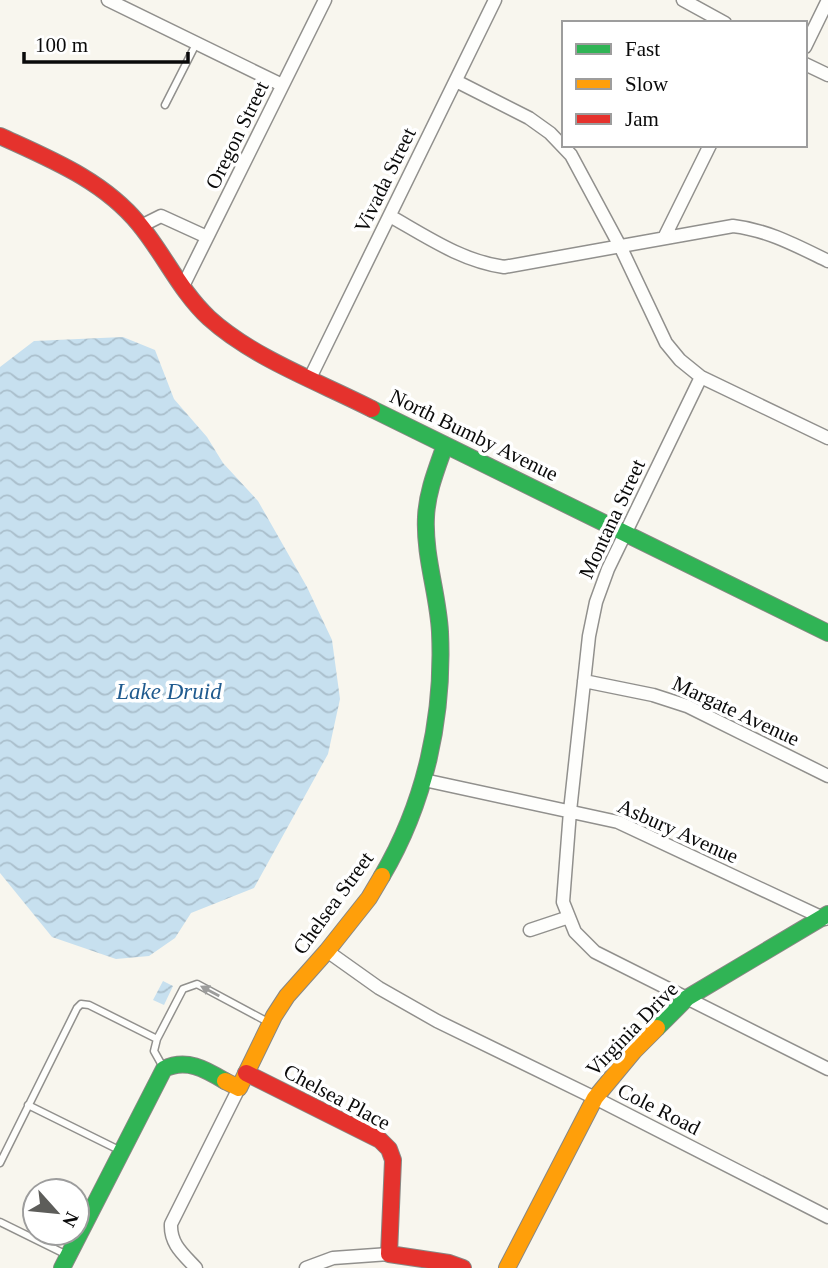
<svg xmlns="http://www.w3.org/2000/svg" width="828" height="1268" font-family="'Times New Roman',serif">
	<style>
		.water { fill: url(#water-waves) }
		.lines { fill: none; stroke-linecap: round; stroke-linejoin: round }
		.lane-casing { stroke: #91908d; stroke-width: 9 }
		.street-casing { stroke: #91908d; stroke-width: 15 }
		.fast-casing { stroke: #888783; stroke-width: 18 }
		.slow-casing { stroke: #888783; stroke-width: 18 }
		.jam-casing { stroke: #888783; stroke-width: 18 }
		.lane { stroke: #fefefc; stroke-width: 6 }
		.street { stroke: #fefefc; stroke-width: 12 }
		.fast { stroke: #30b455; stroke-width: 16 }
		.slow { stroke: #ff9f0a; stroke-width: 16 }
		.jam { stroke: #e5322d; stroke-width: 16 }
		.oneway { fill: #9c9c9b }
		.labels { text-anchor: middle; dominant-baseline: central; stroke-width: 7; stroke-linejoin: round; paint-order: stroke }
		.street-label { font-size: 21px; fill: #0a0a0a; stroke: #fff }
		.water-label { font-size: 23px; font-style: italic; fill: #205b8f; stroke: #fff }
	</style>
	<defs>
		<pattern id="water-waves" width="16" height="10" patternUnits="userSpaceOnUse" patternTransform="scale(1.75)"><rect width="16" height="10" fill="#c7e0ef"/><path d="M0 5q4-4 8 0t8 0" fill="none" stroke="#aabfcc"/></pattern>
	</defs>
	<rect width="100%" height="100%" fill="#f8f6ee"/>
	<path class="water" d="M123,337l32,13 19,49 33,38 16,26 35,38 49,86 25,53 8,59 -12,55 -74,134 -63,25 -16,25 -26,18 -33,3 -64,-22 -52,-64v-506l34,-26z
		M163,981l10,5 -9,19 -11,-5z"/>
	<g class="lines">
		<defs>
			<path id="lane" d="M165,105l31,-61
				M157,1039l26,-50 14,-5 71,38
				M28,1105l91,45
				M0,1163l77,-155 4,-4 8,1 68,34 -3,12 9,16
				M0,1222l67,33"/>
			<path id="street" d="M108,0l174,85
				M683,0l42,23
				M805,47l23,-47
				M805,64l23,11
				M456,81l73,37 21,15 21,22 50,93 45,95 14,17 21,17 127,61
				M390,216c37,21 72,45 114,51l229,-41c35,4 64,20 95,35
				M141,226l20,-10 46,21
				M664,238l46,-93
				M183,286l142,-286
				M701,377l-93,192 -12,33 -7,34 -19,175 -7,91 12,30 20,20 233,117
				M310,378l185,-378
				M584,681l69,14 34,11 141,70
				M424,780l194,42 207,97
				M530,930l39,-13
				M327,951l52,37 58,33 158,77 233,119
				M196,1268c-13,-14 -26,-24 -25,-44l68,-136
				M306,1268l27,-10 56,-4"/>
			<path id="fast" d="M372,409l456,224
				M382,876c43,-73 62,-158 58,-244 -2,-38 -16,-76 -14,-115 1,-25 11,-49 19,-72
				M657,1028l30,-30 141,-84
				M62,1268l102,-199c22,-11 41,0 61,12"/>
			<path id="slow" d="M225,1081l14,7 35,-72 13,-20 40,-45 42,-53 13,-22
				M507,1268l88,-170 39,-47 23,-23"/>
			<path id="jam" d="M0,136c50,23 103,44 139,88 25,30 41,67 70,94 44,40 110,64 163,91
				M246,1073l134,67 9,9 4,11 -4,94 60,9 14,5"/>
		</defs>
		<use href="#lane" class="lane-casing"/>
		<use href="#street" class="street-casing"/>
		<use href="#fast" class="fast-casing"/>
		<use href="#slow" class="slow-casing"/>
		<use href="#jam" class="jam-casing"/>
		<use href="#lane" class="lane"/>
		<use href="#street" class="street"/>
		<use href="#fast" class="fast"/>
		<use href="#slow" class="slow"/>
		<use href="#jam" class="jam"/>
	</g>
	<defs><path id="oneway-solid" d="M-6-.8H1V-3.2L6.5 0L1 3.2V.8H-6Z" transform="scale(1.75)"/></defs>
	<use class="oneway" href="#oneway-solid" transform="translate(210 991) rotate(-152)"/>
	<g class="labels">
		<g class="street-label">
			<text transform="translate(237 135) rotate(-64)">Oregon Street</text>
			<text transform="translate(385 180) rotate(-64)">Vivada Street</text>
			<text transform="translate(474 435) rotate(26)">North Bumby Avenue</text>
			<text transform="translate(612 519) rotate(-65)">Montana Street</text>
			<text transform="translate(736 711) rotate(25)">Margate Avenue</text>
			<text transform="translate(678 831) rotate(24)">Asbury Avenue</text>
			<text transform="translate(333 903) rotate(-54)">Chelsea Street</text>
			<text transform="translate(632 1029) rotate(-46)">Virginia Drive</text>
			<text transform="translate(337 1097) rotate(28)">Chelsea Place</text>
			<text transform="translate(659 1109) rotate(27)">Cole Road</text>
		</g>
		<g class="water-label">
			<text x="169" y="691">Lake Druid</text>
		</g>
	</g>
	<rect x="562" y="21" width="245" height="126" fill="#ffffff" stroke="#9d9d9d" stroke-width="2"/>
	<rect x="576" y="44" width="35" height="10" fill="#30b455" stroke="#9d9d9d" stroke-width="2"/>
	<text x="625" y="56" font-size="21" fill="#0a0a0a">Fast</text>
	<rect x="576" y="79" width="35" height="10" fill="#ff9f0a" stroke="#9d9d9d" stroke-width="2"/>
	<text x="625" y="91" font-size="21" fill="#0a0a0a">Slow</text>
	<rect x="576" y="114" width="35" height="10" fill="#e5322d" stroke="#9d9d9d" stroke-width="2"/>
	<text x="625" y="126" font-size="21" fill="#0a0a0a">Jam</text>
	<g transform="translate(56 1212) rotate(117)"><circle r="33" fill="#ffffff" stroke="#9d9d9d" stroke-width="2"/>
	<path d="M0-5L12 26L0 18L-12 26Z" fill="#5d5d5a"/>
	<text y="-10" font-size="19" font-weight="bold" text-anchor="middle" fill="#0a0a0a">N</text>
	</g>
	<path d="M24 52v10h164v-10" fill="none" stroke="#0a0a0a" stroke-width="3.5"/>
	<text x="35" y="52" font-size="21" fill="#0a0a0a" stroke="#ffffff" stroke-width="5" paint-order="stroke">100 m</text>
</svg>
